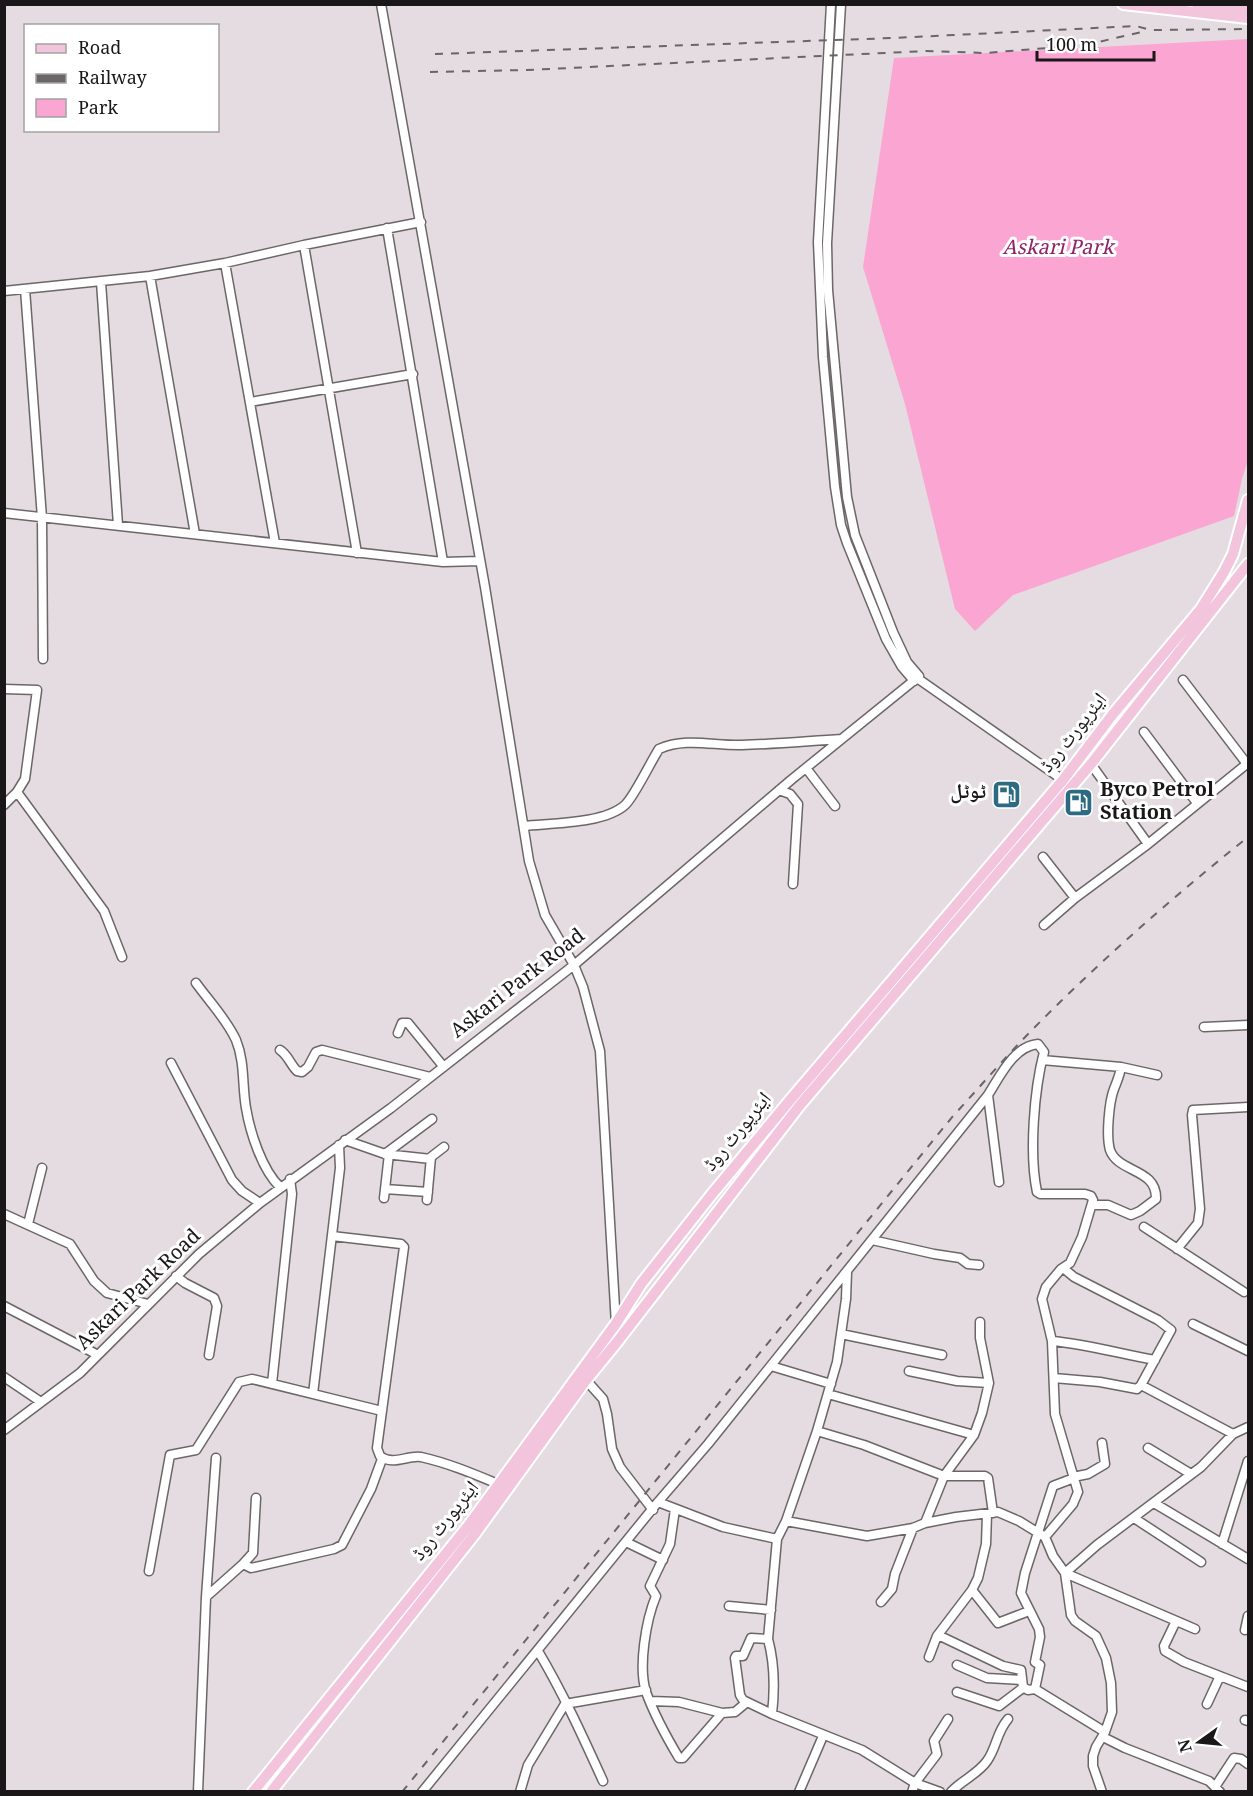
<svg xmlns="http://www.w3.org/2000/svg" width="1253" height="1796" font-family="Georgia,'Noto Naskh Arabic',serif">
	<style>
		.green { fill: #fba5d3 }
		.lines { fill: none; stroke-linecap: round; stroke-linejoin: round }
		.minor-casing { stroke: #6d6669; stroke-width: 11 }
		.major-casing { stroke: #fff; stroke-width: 14 }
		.minor { stroke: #fff; stroke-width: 8 }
		.major { stroke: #f2c5dd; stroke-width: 10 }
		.rail { stroke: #6a6567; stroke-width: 2; stroke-dasharray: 8 8; stroke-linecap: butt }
		.labels { text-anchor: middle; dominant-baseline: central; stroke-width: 6; stroke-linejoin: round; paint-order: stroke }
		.park-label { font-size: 20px; font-style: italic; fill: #8f2568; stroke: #fff }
		.street-label { font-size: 20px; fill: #1a1718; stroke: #fff }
		.poi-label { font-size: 20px; font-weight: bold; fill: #1a1718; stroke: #fff; text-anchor: start }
	</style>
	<rect width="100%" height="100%" fill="#e4dce0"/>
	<path class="green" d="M1248,39v421l-6,19 -8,37 -221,79 -38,36 -20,-22 -50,-205 -42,-137 31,-209z"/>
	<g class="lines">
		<defs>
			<path id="minor" d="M381,4l104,583 44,274 16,54 29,50 9,22 17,64 17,291
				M831,4l-13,238 5,115 12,130 6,38 6,18 39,96 16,28 12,14
				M841,4l-14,239 1,47 19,207 8,38 38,97 14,30 12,14 -2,2
				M387,228l56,334
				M304,245l53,308
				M225,263l50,280
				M150,276l45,258
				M101,282l17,243
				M25,289l17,229 1,141
				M4,291l146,-15 75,-13 79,-18 117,-23
				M250,402l163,-28
				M4,513l439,49 37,-1
				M1183,680l64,84
				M4,689l33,1 -12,89 -8,13 -13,13
				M1144,732l53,71
				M1091,764l57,80
				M806,768l29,38
				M779,790l11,4 8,10 -5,80
				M17,792l87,119 18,46
				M524,826c27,-3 80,-2 101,-21 9,-8 25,-42 34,-56 27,-12 55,-3 83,-4 33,-1 66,-4 99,-6
				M1043,857l32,41
				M1044,925l31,-27 73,-54 100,-81
				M196,983c13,18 31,37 40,57 9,22 6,45 10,68 4,24 16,62 34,79
				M1204,1027l44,-2
				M398,1033l4,-10h6l35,43
				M280,1050c8,5 10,14 17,21l5,1 6,-5 8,-15 6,-2 108,27
				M1042,1060l79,7 36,8
				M171,1063l61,117 10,11 18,12
				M345,1140l40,14 46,5
				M385,1154l47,-35
				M999,1182l-11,-87c12,-19 26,-49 50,-51l6,8c-10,38 -15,102 -7,140l3,2h45l6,2 2,4 -11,37 -12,26 -9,6 -15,18 -4,12 10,42 3,73 23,78 -5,12 -28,33
				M385,1189l43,3
				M384,1198l5,-44
				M427,1200l4,-43 13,-10
				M1092,1205h16l23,10 9,-4 16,-12c1,-31 -38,-26 -46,-49 -4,-14 -1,-48 4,-61 3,-8 6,-14 7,-22
				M4,1214l66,30 24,37 13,12 41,11
				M28,1224l14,-56
				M1144,1227l100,65
				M332,1236l69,8 3,3 -27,201 3,8c13,10 27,-1 41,1 27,6 53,17 77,27
				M872,1240l62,14 26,4 8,6 11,1
				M1177,1249l21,-26 2,-14 -8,-94 1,-5 55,-3
				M847,1272l-1,27 -9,63 -20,69 -31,90 -9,18 -9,100c7,26 7,49 4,75l90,36 53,33 -3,9
				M176,1276l9,7 29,15 3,8 -8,49
				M4,1306l94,49
				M1193,1324l55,27
				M841,1334l101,21
				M1052,1341c35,3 68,13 103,19
				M771,1366l60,18
				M909,1371l48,10 32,2
				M4,1377l37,25
				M1054,1378l46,4 37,7 4,-4 30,-55 -13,-10 -84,-43 -11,-9
				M586,1380l17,19 4,15 5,35 8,18 33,43
				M272,1384l20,-190 -2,-15
				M1141,1385l92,49
				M313,1394l27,-226 -1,-23
				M828,1394l146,41
				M4,1430l76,-57 119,-119 61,-51 131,-95 183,-143 217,-185 126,-102 146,102
				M817,1431l47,14 80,31h41l3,2 5,35
				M1148,1448l43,26
				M1073,1477l15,-3 17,-10 -3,-21
				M1074,1478l-21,8 -28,87 -4,20 18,36 1,8 -5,25 5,3 -5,24 70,43
				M658,1502l65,25 54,12
				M1154,1503l94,56
				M675,1509l-5,35 -20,42 6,10c-10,24 -18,71 -10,96 8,22 21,46 33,66h4l39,-45 13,-1 12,-10
				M1134,1518l67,44
				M786,1521l81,15 46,-8 12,-5 31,-6 42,-5 21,9 26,16 8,19 12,17 6,42 4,6 21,15 10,22 5,25 1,29 -7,20 -9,15 -3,9v10l9,26
				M925,1523l19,-47 30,-41 8,-22 7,-30 -9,-45v-16
				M626,1542l37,18
				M1222,1544l26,-83
				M243,1564l10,-11 3,-55
				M149,1571l21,-116 26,-5 43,-68 13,-3 130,32
				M972,1590l26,33 31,-12
				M206,1597l10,-139
				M881,1602l11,-13 3,-15 18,-46
				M729,1606l42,4
				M1176,1621l-12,25 1,5 19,11 64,25
				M1195,1629l-130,-56 32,-28 104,-78 32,-33 15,-7
				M1245,1630l3,-14
				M938,1635l65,31 18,4 2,17 5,3 7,-1
				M768,1639l-17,-1 -8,18h-7l-1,2 5,37 3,5 29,14
				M538,1651c25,42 45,86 65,130
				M929,1657l8,-21 35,-46 6,-12 8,-34 1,-30
				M957,1665l30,13 34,2
				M957,1692l42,14 25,-19
				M651,1701l28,1 43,11
				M1207,1704l13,-28
				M1245,1720l3,1
				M1103,1737l22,11 84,33 11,11
				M1215,1787l19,-29 7,1 7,5
				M198,1792l8,-195 37,-33 8,4 83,-19 8,-4 29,-56 11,-30
				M422,1792l236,-290 50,-58 280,-349
				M520,1792l8,-27 37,-61 81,-14
				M799,1792l24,-56
				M940,1792l-25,-9 22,-29 -3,-13 14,-22
				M951,1792c11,-12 27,-18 36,-31 10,-14 9,-28 21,-42"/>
			<path id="major" d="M1123,4l125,14
				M1197,4l51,7
				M253,1792l216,-267 146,-200 26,-41 71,-90 79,-95 272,-319 50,-66 88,-105 23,-37 9,-18 15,-54
				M271,1792l203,-257 112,-155 31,-38 183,-237 291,-341 157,-200"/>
		</defs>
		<use href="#minor" class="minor-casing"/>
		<use href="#major" class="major-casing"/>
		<use href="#minor" class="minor"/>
		<use href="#major" class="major"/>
		<path class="rail" d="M435,54l458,-16 243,-12 15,4 97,-1
			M430,72l97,-2 399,-19 59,2 100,-8 57,-13
			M402,1792l551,-676c27,-29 53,-60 81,-88 67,-68 139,-131 214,-191"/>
	</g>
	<defs>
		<symbol id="fuel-square" viewBox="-11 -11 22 22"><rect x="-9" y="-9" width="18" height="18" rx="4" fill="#2c6b81" stroke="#fff"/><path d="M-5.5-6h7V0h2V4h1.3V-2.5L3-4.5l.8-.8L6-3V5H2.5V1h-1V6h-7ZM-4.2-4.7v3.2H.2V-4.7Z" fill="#fff"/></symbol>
	</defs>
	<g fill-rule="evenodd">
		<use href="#fuel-square" x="990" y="778" width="33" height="33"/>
		<use href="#fuel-square" x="1062" y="786" width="33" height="33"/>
	</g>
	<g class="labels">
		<g class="park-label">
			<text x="1058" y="250">Askari Park</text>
		</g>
		<g class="street-label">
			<text transform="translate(1075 734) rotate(-52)">ایئرپورٹ روڈ</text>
			<text transform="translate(519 985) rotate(-38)">Askari Park Road</text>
			<text transform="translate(739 1133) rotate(-51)">ایئرپورٹ روڈ</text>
			<text transform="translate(140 1291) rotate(-44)">Askari Park Road</text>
			<text transform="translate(447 1522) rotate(-52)">ایئرپورٹ روڈ</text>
		</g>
		<g class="poi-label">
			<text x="1100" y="792">Byco Petrol<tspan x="1100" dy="23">Station</tspan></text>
			<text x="986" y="794" text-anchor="end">ٹوٹل</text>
		</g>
	</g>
	<rect width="1253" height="1796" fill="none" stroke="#1a1718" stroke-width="12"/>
	<rect x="24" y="24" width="195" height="108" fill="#ffffff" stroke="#a3a2a3" stroke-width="1.5"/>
	<rect x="36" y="44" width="30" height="9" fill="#f2c5dd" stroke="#a3a2a3" stroke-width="1.5"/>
	<text x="78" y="54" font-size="18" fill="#1a1718">Road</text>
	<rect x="36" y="74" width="30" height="9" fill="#6a6567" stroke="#a3a2a3" stroke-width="1.5"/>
	<text x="78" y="84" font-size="18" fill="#1a1718">Railway</text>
	<rect x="36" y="99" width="30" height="18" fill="#fba5d3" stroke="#a3a2a3" stroke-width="1.5"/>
	<text x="78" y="114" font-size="18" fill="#1a1718">Park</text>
	<g transform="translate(1199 1742) rotate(255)" stroke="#ffffff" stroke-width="4.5" paint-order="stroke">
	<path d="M0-4.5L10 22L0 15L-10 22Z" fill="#1a1718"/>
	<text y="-9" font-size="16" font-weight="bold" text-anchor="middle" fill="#1a1718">N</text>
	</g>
	<path d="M1037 51v9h117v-9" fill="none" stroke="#1a1718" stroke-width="3"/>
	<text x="1046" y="51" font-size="18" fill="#1a1718" stroke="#ffffff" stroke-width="4.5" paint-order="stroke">100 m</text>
</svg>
